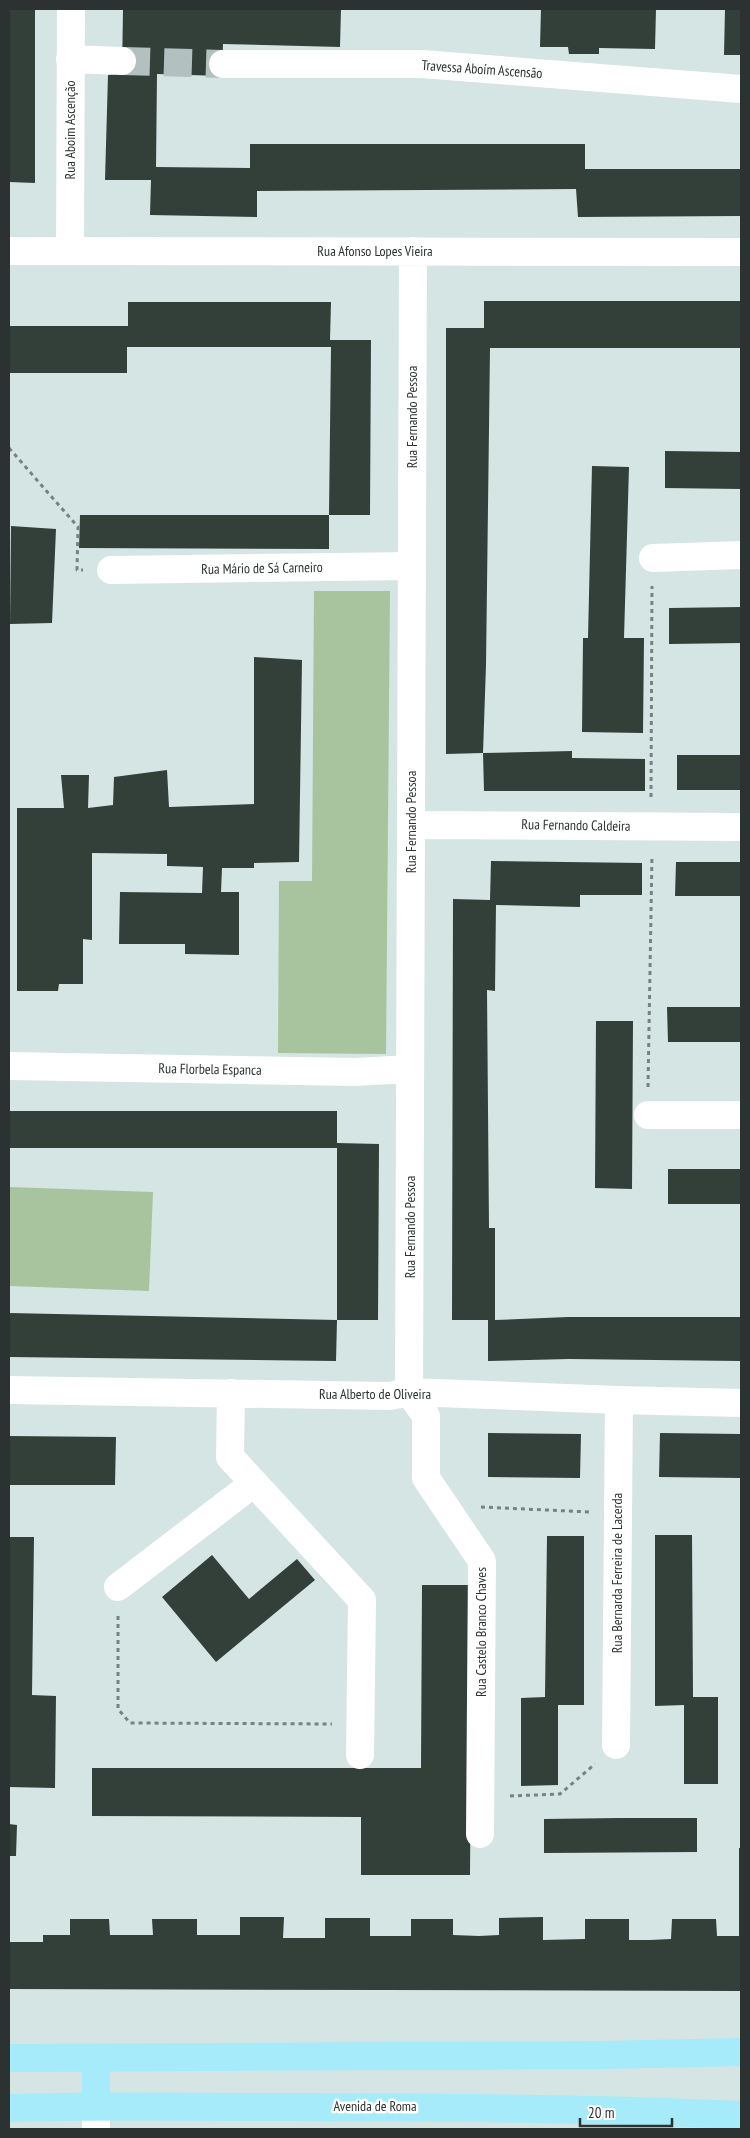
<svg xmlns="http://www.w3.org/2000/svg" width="750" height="2138" font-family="'PT Sans Narrow',sans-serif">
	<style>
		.green { fill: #a8c49f }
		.building { fill: #333f39 }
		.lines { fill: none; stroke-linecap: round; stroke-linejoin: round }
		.minor-tunnel { stroke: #b2c1bf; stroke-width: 28; stroke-dasharray: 28 14; stroke-linecap: butt }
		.path { stroke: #778382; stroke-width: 3; stroke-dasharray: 4 4; stroke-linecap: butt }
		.minor { stroke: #fff; stroke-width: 28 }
		.major { stroke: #a6ebf9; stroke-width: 28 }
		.labels { text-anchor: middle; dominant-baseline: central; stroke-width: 5; stroke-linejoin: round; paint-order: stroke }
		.street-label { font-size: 14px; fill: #2b3231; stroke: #fff }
	</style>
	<rect width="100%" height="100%" fill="#d4e5e3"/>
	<path class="green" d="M314,591h76l-4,463 -108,-1 1,-172h33z
		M9,1187l144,5 -4,99 -140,-5z"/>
	<path class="building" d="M9,9h26v174l-26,-1z
		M123,9h218l-1,38 -117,-3 -1,32 -65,-2 -1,93 94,1v-24h335v25h156v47l-163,1 -2,-28 -319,2v26l-107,-2 1,-35h-46l3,-105 14,-2z
		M541,9h115l-1,40 -56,-1v6h-30l-1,-7h-28z
		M725,9h16v46h-17z
		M484,301h257v47h-251l-4,317 -3,88 89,-2v7l73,1v32h-161l-1,-38 -37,1v-426h38z
		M128,302h203l-1,38h41l-1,175h-41l2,-168h-204v26h-118v-47h119z
		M665,451l76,1v37l-76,-1z
		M592,466l37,1 -5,171h20l-1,95 -61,-1 1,-94h5z
		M80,515h249v34l-250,-1z
		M11,526l45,3 -4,94 -42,1z
		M741,607v36l-72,1v-36z
		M254,657l48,3 -3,202 -45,1v5h-32l-1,24h18v63l-54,-1v-10h-66l1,-52 82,1 1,-26 -36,-1v-12l-75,-1v87l-9,-1v45h-24l-1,7h-41v-183h47l-3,-33h28l-1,33 25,-3 1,-28 53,-7 2,37 85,-3z
		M677,755h64v35h-64z
		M491,861l151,2v32h-62v12l-84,-2 -1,86 -8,-1 2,238h6v92l73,-3h173v44l-172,-2 -81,2v-41h-36l1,-421 37,1z
		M676,862h65v34h-66z
		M667,1007h74v35h-73z
		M596,1021h37l-1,168 -37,-1z
		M10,1111h327v32l42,1 -1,176h-41l-1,41 -327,-4v-44l328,7v-172h-327z
		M668,1169h73v35h-73z
		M488,1433l93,1 -1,44 -92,-1z
		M660,1433l81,1v44l-82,-1z
		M9,1436l107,1 -1,48h-106z
		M655,1535h37l1,162h25v87h-34v-79l-29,1z
		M547,1536h37v169h-26v80l-37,1v-88l24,-1z
		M9,1537h25l-2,158 24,1 -1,92 -46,-1z
		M212,1555l37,44 48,-40 18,21 -99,82 -54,-65z
		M422,1585h50l-2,290h-109v-58l-269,-1v-48h329z
		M620,1818h77v34l-153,1v-34z
		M9,1824l8,1 -1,31h-7z
		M739,1848h2v143l-732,-2v-47h34v-7h27v-16h39l1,16h43l-1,-16h45v16h43v-18h44l-1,21h42v-20h45v18h41v-17h42v16l26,1 20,-1v-17l44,-1v23l42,-1v-20h44v21h21l21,-1 1,-20h44l1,17h22z"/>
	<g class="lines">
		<path class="minor-tunnel" d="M122,61l101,3"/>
		<path class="path" d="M9,448l69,79 -1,43h6
			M651,797l1,-211
			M648,1087l4,-232
			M481,1507l109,5
			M118,1616v93l12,14 202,1
			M510,1796l50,-2 35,-30"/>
		<path class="minor" d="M70,59l52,2
			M223,64h199l319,25
			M9,251l732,1
			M70,251l1,-242
			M653,558l88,-3
			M111,570l301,-4
			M411,825l330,2
			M9,1066l346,6 55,-3
			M648,1115h93
			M9,1390l381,6 19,-4 210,8 122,3
			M409,1392l4,-1141
			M409,1392l17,24v62l56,83 -2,273
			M231,1393l-1,64 132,143 -2,155
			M118,1587l136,-104
			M616,1745l3,-345
			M96,2129v-23"/>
		<path class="major" d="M9,2058l595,-3 137,-3
			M96,2058v48
			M9,2108c92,-3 183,-1 275,-1 153,0 305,1 457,8"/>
	</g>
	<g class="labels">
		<g class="street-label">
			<text transform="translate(482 69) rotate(4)">Travessa Aboím Ascensão</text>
			<text transform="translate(70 130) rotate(-90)">Rua Aboim Ascenção</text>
			<text x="375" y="251">Rua Afonso Lopes Vieira</text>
			<text transform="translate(412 417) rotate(-90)">Rua Fernando Pessoa</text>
			<text transform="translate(262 568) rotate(-1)">Rua Mário de Sá Carneiro</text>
			<text transform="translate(411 822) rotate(-90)">Rua Fernando Pessoa</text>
			<text transform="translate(576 825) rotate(1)">Rua Fernando Caldeira</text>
			<text transform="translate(210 1069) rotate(1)">Rua Florbela Espanca</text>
			<text transform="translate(410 1227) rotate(-90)">Rua Fernando Pessoa</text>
			<text x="375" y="1394">Rua Alberto de Oliveira</text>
			<text transform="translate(617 1573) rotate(-90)">Rua Bernarda Ferreira de Lacerda</text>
			<text transform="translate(481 1632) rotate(-90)">Rua Castelo Branco Chaves</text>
			<text x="375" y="2106">Avenida de Roma</text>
		</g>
	</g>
	<rect width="750" height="2138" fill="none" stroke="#2b3231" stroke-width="20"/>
	<path d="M580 2118v8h92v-8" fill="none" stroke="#2b3231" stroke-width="2.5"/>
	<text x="588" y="2118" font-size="15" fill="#2b3231" stroke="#ffffff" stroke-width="4" paint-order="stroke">20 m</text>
</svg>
